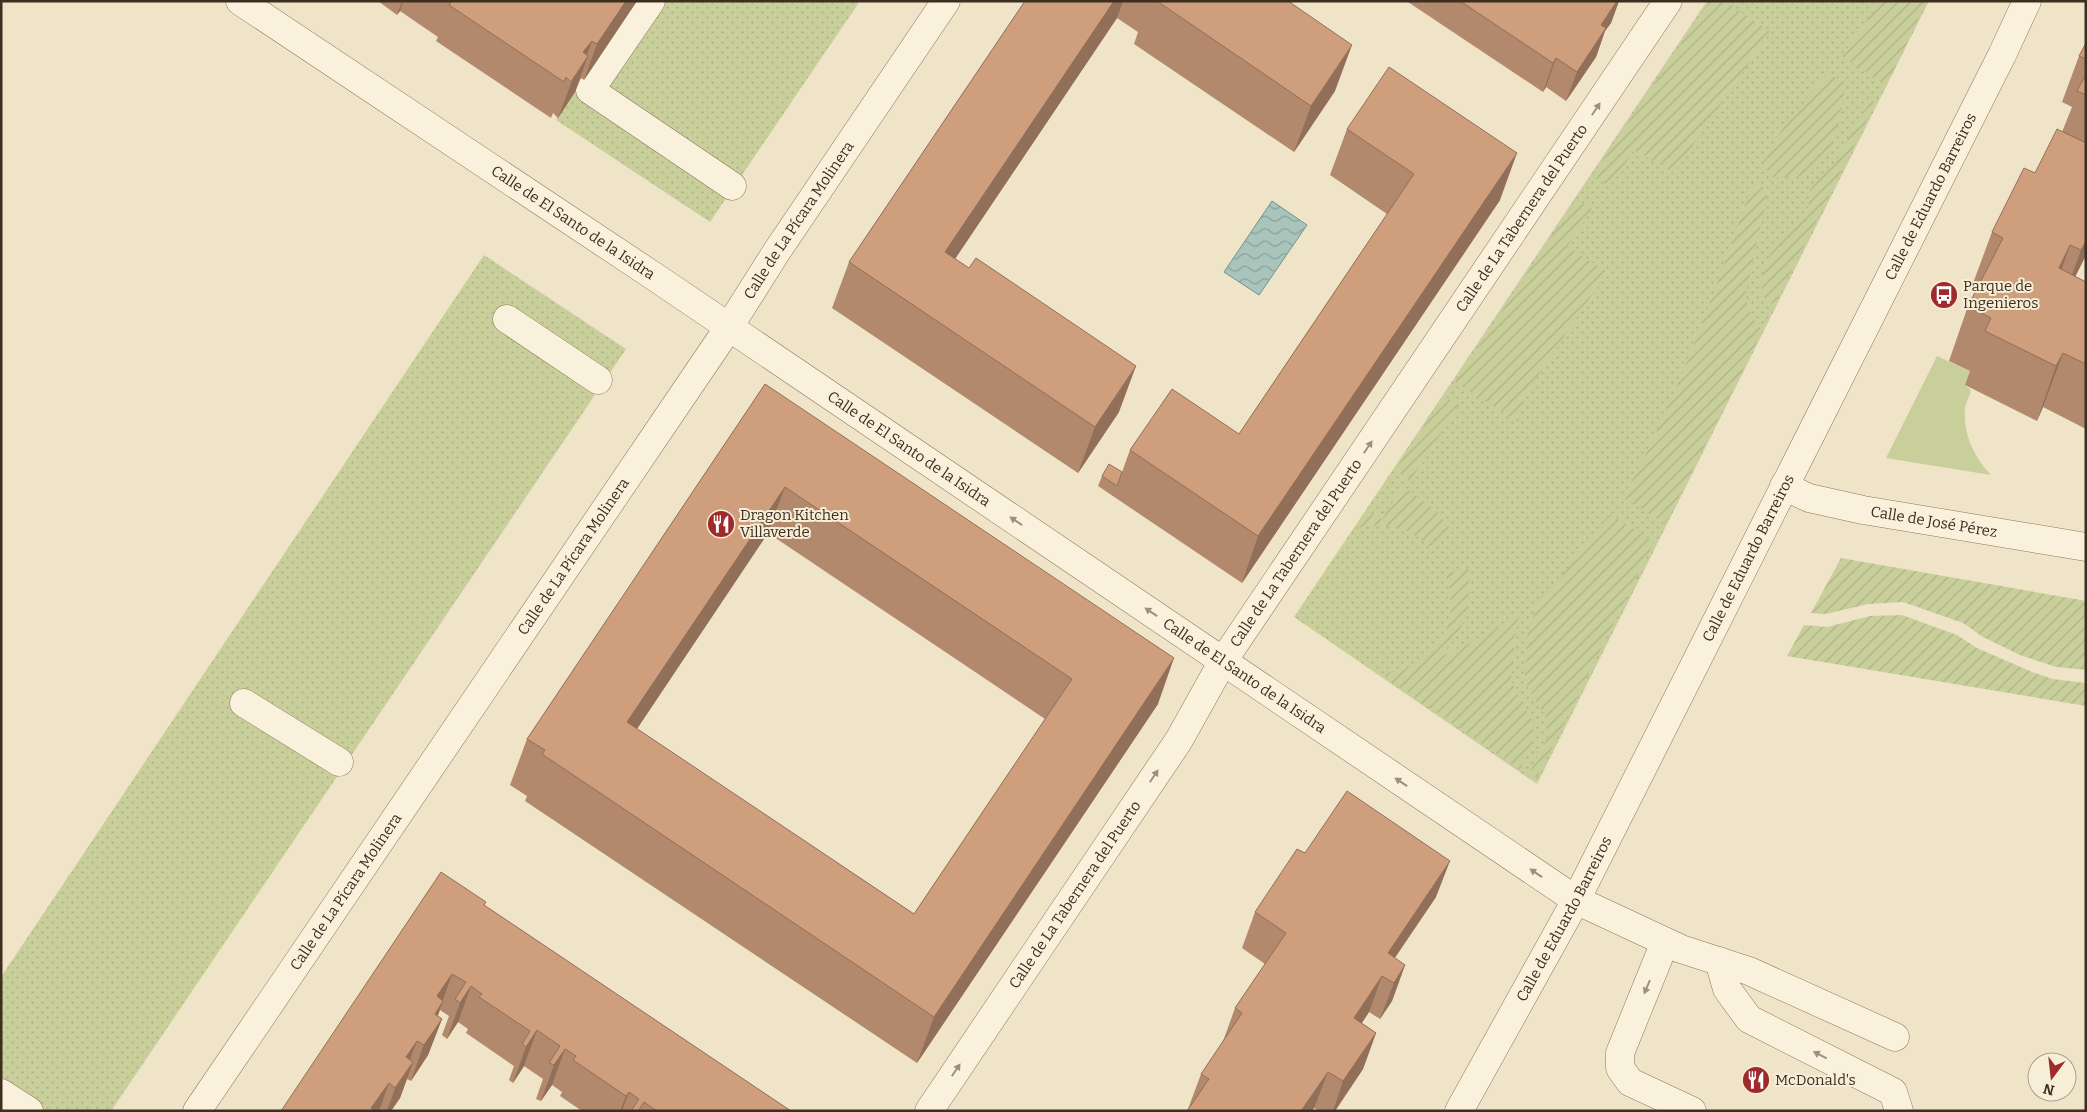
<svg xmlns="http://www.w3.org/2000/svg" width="2087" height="1112" font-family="Bitter,serif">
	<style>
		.grass { fill: #c9cf9b }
		.park { fill: url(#park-dots) }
		.garden { fill: url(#garden-furrows) }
		.water { fill: url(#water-waves); stroke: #6f938a }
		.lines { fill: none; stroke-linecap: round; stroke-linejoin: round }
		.minor-casing { stroke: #8d765c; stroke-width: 29 }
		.minor { stroke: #faf1dc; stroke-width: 28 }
		.wall { fill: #b2896c; fill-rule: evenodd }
		.shaded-wall { fill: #916f58 }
		.building { fill: #cf9f7d; stroke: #916f58; fill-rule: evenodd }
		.oneway { fill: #9c907e }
		.labels { text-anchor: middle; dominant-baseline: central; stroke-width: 4; stroke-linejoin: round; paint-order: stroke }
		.street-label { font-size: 15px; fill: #3d2e20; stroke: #f7eed8 }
		.poi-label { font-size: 15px; fill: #3d2e20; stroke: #f7eed8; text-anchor: start }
	</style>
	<defs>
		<pattern id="park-dots" width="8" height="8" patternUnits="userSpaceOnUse" patternTransform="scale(1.25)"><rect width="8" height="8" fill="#c9cf9b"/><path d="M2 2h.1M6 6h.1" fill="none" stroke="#aeb285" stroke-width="1.8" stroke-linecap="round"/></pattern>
		<pattern id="garden-furrows" width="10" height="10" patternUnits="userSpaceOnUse" patternTransform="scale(1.25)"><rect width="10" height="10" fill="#c9cf9b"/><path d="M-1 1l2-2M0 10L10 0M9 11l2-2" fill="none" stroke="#aeb285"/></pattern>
		<pattern id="water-waves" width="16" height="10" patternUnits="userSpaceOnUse" patternTransform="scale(1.25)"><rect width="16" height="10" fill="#a9c4bc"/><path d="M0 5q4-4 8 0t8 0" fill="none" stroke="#8ba098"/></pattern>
	</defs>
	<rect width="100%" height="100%" fill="#f0e4c8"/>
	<path class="grass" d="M1937,356l35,16 -7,13 6,5c-1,6 -5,12 -6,18 -2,26 9,49 26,67l-105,-17z"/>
	<path class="park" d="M637,1h223l-150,221 -154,-102z
		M1707,1h222l-392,783 -243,-167z
		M484,255l142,94 -515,762h-110v-134z"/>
	<path class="garden" d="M1710,1h15l45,31 -96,141 -40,-23 -24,36 -18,-10z
		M1881,1h46l-41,85 -44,-30z
		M1827,74l19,8c-5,29 -9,80 -41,93 -9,3 -21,2 -31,3l-12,-14 20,-35z
		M1871,99l4,5 -101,201 -13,-10 2,-24 5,-14 35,-40 5,-10 3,-20 23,-23z
		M1758,184l8,5 1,9 -22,98c4,12 7,27 18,34l-98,194 -42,-27c55,-98 91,-205 129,-311z
		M1576,199l16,10 -25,38 40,25 -74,111 -9,17 -6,22 -63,-40z
		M1444,396l15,9 -49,76 -15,-11z
		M1403,486l34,26 12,17 -18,18c-21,-19 -47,-26 -74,-19l12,-16 13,7z
		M1610,514l44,28 -117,236 -8,-5 20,-38 -1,-15 -20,-32 -3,-13 2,-37 11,-38 19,-18z
		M1841,558l245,43v69l-30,-3 -36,-12 -37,-18 -20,-14 -60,-21 -35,2 -42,10 -15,-1z
		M1468,569c3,41 -2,57 -28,88l49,-23 29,-21 -7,67 13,27 9,14 1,17 -14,32 -139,-96c10,-2 23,-3 31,-7 39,-20 44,-55 35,-94z
		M1902,615l55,20 20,13 55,24 21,7 33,4v23l-299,-50 17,-31 23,2 43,-11z"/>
	<path class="water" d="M1272,201l35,24 -48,70 -35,-23z"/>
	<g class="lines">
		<defs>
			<g id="minor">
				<path id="s1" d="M240,1l415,276 921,623 105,49 68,22 146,66"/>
				<path d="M651,1l-61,89 142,96"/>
				<path d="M507,319l91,61"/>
				<path id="s2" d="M1784,486l25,12 54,12 223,37"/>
				<path d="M244,703l95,59"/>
				<path d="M1665,942l-45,111v15l10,14 62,29"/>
				<path d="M1719,961l8,28 22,30 144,73 6,19"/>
				<path d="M1,1093l28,18"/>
				<path id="s3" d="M197,1111l532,-784 48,-76 169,-250"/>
				<path id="s4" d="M929,1111l250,-371 44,-79 445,-660"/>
				<path id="s5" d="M1459,1111l117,-211 426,-845 25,-54"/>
			</g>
		</defs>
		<use href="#minor" class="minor-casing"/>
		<use href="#minor" class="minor"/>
	</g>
	<path class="wall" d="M378,1h259l-53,79 -3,-2 -6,14 -17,26 -5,-5 -2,5 -115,-77 2,-4 -38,-26 -3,4z
		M1025,1h263l47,90 -41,61 -160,-108 4,-12 -21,-14 -162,241 164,153 -41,61 -246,-165 17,-46z
		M1408,1h211l-8,22 -6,8 -9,26 -30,44 -20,-14 -3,5 -135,-90z
		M2086,43v212l-11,22 11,5v147l-43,-22 -6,14 -72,-36 5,-14 -21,-10 19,-55 9,-17 -5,-3 20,-54 43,-59 27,-41 10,-25 -10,-5 17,-46z
		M1347,129l153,71 -258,383 -144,-97 4,-10 20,-4 8,-22 109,-16 148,-220 -57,-39z
		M765,384l393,320 -241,359 -392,-262 2,-5 -17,-11 17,-46zM768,533l277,186 -131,195 -277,-185z
		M1305,853l131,44 -41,61 10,7 -13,36 -12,18 -11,-7 -7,11 14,10 -13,36 -28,42h-16l-5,-3 -126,1 13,-35 21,-30 13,-36 30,-44 -23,-16 13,-36z
		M485,906l306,205h-209l-22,-15 2,-4 -10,-7 -11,16 -5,-2 7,-20 -19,-13 -11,17 -4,-3 5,-14 -48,-33 2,-4 -10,-7 -11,17 -5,-4 7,-19 -9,-6 -2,6 4,3 -14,36 -17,26 -4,-2 -7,19 -9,13h-110z"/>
	<path class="shaded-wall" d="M402,1h1l-3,10 -3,4z
		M626,1h11l-53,79 13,-36z
		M1114,1h9l-6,17 -189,281 17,-47z
		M1617,1h2l-8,22 -6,8 -9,26 -30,44 11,-29 24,-47z
		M592,41l-8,22 4,-7 -13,36 -17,26 25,-66z
		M1352,45l-17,46 -41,61 17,-46z
		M1556,58l-10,29 -3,5 10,-29z
		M1517,153l-17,47 -258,383 16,-47z
		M2086,241v14l-25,50 20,-55z
		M2070,245l-19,55 8,-32z
		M2063,353l-20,54 -6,14 19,-55z
		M1136,366l-17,46 -41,61 17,-46z
		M785,487l-17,46 -158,236 17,-47z
		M1174,658l-16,46 -241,359 17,-46z
		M1450,861l-14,36 -54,79 -13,36 -28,42 13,-36 34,-65z
		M1405,965l-13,36 -12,18 14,-36z
		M452,974l-21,61 11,-16 -14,36 -17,26 22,-63 4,-22z
		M471,986l-13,36 -11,17 13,-36z
		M537,1030l-13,36 -11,17 13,-36z
		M1376,1033l-13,36 -28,42h-2l10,-30z
		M417,1041l-12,32 8,-11 -13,36 -9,13h-4l19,-54z
		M565,1049l-13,36 -11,16 13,-36z
		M1328,1072l-14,36 -2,3h-11z
		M389,1083l-10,28h-9l1,-3z
		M629,1092l-7,19h-2l6,-15z"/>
	<path class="building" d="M452,1h174l-29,43 -5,-3 -9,11 5,4 -17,26 -5,-5 -2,5 -115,-77z
		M1025,1h89l-169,251 24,16 7,-10 160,108 -41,61 -246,-165z
		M1157,1h131l64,44 -41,61z
		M1460,1h157l-16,24 5,3 -29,44 -21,-14 -3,5z
		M2086,43v16l-7,-3z
		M1389,67l128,86 -259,383 -128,-86 42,-61 67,45 175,-260 -67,-45z
		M2086,74v21l-9,-4z
		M2057,129l29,14v98l-5,9 -11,-5 -11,23 27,14v82l-23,-11 -7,13 -71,-35 6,-13 -23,-12 35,-68 -11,-6 32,-64 11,5z
		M765,384l409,274 -240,359 -392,-263 3,-4 -18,-11zM785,487l287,192 -158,235 -287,-192z
		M1109,464l13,8 -5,14 -15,-10z
		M1347,791l103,70 -62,92 17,12 -11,18 -12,-7 -28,42 22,15 -33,48 -15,-9 -27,39h-114l22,-32 -8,-5 41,-61 -7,-5 51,-75 -31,-21 42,-63 8,4z
		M441,872l45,30 -2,3 307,206h-134l-13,-9 -6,9h-7l8,-12 -10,-7 -3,4 -53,-36 3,-4 -11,-7 -11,16 -5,-2 11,-17 -23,-16 -11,17 -4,-3 8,-13 -51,-34 3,-3 -11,-8 -11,17 -5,-4 11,-17 -14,-8 -15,22 6,5 -8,13 7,5 -18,26 -7,-4 -11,16 7,5 -18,26 -6,-5 -18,25 4,3h-94z"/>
	<defs><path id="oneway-solid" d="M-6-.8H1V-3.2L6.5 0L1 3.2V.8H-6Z" transform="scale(1.25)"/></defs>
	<g class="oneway">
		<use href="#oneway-solid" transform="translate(1596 109) rotate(-56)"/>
		<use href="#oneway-solid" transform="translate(1368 447) rotate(-56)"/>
		<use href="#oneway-solid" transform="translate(1016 521) rotate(-146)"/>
		<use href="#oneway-solid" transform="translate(1151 612) rotate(-146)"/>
		<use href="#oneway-solid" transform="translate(1154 776) rotate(-56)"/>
		<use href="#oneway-solid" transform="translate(1401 782) rotate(-146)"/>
		<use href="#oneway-solid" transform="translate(1536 873) rotate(-146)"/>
		<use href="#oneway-solid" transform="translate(1647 987) rotate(113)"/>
		<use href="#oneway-solid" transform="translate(1820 1055) rotate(-153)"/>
		<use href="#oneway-solid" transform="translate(956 1070) rotate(-56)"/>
	</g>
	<defs>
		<symbol id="bus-disc" viewBox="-11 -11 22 22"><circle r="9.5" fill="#9e2a2b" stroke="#f7eed8"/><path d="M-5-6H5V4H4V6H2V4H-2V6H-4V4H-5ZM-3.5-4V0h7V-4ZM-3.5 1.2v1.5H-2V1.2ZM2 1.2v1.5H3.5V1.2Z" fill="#fff"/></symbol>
		<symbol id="restaurant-disc" viewBox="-11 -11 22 22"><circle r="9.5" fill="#9e2a2b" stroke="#f7eed8"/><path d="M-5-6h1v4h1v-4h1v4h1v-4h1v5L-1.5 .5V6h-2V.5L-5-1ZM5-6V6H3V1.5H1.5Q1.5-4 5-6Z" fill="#fff"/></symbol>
	</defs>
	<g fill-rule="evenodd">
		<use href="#bus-disc" x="1928" y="279" width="32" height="32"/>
		<use href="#restaurant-disc" x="705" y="508" width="32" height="32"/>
		<use href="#restaurant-disc" x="1740" y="1064" width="32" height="32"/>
	</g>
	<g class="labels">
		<g class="street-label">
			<text stroke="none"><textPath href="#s5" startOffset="1029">Calle de Eduardo Barreiros</textPath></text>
			<text stroke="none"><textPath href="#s4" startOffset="1072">Calle de La Tabernera del Puerto</textPath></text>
			<text stroke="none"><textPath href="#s3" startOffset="1075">Calle de La Pícara Molinera</textPath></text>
			<text stroke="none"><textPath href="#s1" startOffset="400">Calle de El Santo de la Isidra</textPath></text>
			<text stroke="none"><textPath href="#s1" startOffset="805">Calle de El Santo de la Isidra</textPath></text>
			<text stroke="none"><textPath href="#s2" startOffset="155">Calle de José Pérez</textPath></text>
			<text stroke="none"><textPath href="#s4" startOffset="668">Calle de La Tabernera del Puerto</textPath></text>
			<text stroke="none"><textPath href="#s3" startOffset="670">Calle de La Pícara Molinera</textPath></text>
			<text stroke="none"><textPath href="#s5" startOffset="624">Calle de Eduardo Barreiros</textPath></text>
			<text stroke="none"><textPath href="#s1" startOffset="1210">Calle de El Santo de la Isidra</textPath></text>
			<text stroke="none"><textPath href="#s3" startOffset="265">Calle de La Pícara Molinera</textPath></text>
			<text stroke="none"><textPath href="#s4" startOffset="261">Calle de La Tabernera del Puerto</textPath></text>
			<text stroke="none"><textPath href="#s5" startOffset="219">Calle de Eduardo Barreiros</textPath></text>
		</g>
		<g class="poi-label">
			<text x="1963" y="286">Parque de<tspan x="1963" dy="17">Ingenieros</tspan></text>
			<text x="740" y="515">Dragon Kitchen<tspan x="740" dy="17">Villaverde</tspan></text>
			<text x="1775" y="1080">McDonald's</text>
		</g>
	</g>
	<rect width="2087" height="1112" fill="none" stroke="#3d2e20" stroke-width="5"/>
	<g transform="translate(2052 1077) rotate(195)"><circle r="24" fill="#f7eed8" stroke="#ada18e"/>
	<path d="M0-4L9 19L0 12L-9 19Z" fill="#9e2a2b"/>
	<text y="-8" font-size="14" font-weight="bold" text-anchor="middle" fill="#3d2e20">N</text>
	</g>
</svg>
